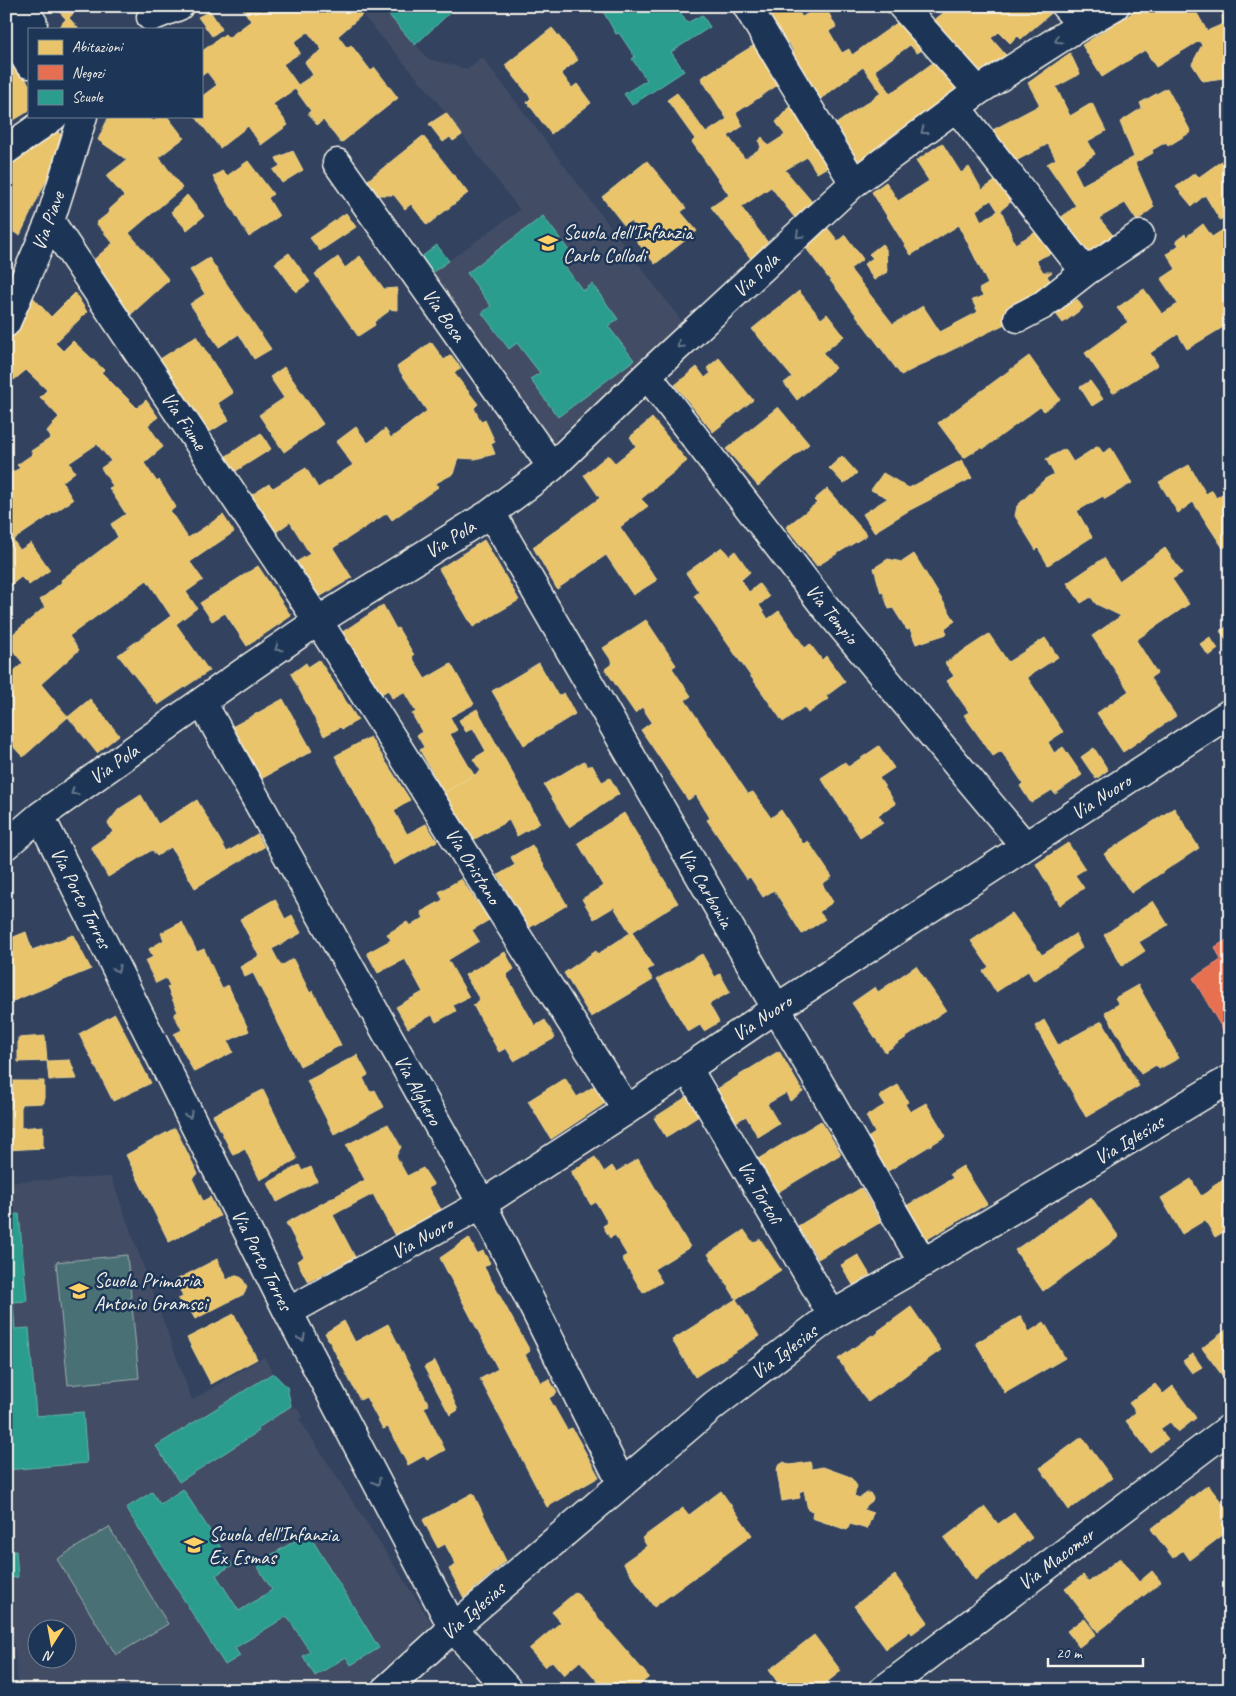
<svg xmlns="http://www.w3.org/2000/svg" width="1236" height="1696" font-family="Caveat,sans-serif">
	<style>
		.built { fill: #424d65; fill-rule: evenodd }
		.green { fill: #497074; stroke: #9eb0ae }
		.homes { fill: #e9c46a; stroke: #ecd290; fill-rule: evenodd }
		.shops { fill: #e76f51; stroke: #eb967e }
		.schools { fill: #2a9d8f; stroke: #67b6aa }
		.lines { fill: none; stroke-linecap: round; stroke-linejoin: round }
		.minor-casing { stroke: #f4f1e8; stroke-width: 31 }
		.minor { stroke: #1d3557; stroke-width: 28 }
		.oneway { stroke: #68778a }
		.labels { text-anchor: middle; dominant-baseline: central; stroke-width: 5; stroke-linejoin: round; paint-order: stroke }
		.street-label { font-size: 20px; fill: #f4f1e8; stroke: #1d3557 }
		.poi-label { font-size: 20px; fill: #f4f1e8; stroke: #1d3557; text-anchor: start }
	</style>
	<rect width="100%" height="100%" fill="#33435f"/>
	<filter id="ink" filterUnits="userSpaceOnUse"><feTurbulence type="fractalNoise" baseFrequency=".02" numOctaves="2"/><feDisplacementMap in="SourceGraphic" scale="10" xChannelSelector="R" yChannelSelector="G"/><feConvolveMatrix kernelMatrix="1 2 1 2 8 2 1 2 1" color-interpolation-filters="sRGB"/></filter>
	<g filter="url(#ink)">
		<path class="built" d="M355,6h27l46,53 39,10 15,-12 201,266 -27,23 -1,4 -91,82h-2l-6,5v3l-4,5 -125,-169 93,-66 -88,-115z
			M111,1177l81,223 72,-43 9,16 14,14 6,22 3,-2 7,9 -4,3 134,206 -73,65h-341l-13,-117v-391zM38,1628h30v30h-30z"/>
		<path class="green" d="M127,1255l12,123 -71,7 -12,-123z
			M109,1527l59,97 -52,31 -59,-96z"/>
		<path class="homes" d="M54,6h26l-11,12 10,11h-22l9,-10z
			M241,6h18l4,6 5,-6h86l8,9 -24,21 9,12 4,-3 20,26 4,-3 23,30 -57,45 -18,-23 -6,5 -9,-12 3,-2 -16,-22 -22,15 15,21 -27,20 -13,-19 -28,22 -25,-32h6v-19l16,-12 -10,-13 -6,4v-24l24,-18 3,4 23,-17zM308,32l14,18 -17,12 8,13 -15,10 -15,-21 17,-11 -6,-11z
			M761,6h34l7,11 18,-11h5l11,21 -7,4 13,22 7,-4 3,6 49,-35 23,29 -7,4 -7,-8 -35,25 15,24 44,-32 30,33 -106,74 -25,-43 48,-33 -18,-26 -45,34 -11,-16 4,-3 -4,-7 -5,2 -12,-22 4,-3 -6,-10 -4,3z
			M952,6h102l2,3 -35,30 -3,-3 -8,7 -11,-11 -8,6 20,23 -30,23 -53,-59z
			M1143,6h50l14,25 16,-7 -1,-8 7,-1 -2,-9h3v71l-27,4 -11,-17 10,-19 -3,-4 -43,26 -11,-17 -43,27 -20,-32z
			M210,11l12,18 -10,7 -14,-19z
			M552,28l26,32 -17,13 11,15 5,-4 14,19 -40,31 -24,-32 4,-4 -26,-33z
			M756,44l23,40 -43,29 7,13 -15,10 17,23 16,-11 -2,-7 3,-4 6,9 17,-11 -9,-13 16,-18 37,62 -12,7 -10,-16 -22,13 28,33 -18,15 -24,-31 -30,20 28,37 -17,16 -41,-53 18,-12 -37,-53 3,-3 -28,-39 10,-7 29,40 21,-14 -26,-41z
			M1070,53l10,21 -24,13 14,29 22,-13 14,28 -18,10 7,13 -21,15 8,16 52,-28 -14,-35 22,-14 -2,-5 27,-15 24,44 -23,14 -2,-4 -14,8 1,3 -18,10 19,44 -17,14 -12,-18 -26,15 17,21 -29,24 -32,-41 21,-16 -29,-42 9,-5 -8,-15 -38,20 -23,-31 53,-28 -12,-22z
			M12,61l17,23v27l-22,13 -1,-59z
			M446,113l16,22 -9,6 -3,-4 -7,5 -14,-18z
			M109,116h36l9,5 6,-5h7l17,22 -25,19 23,31 -53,45 40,47 -41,37 -38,-54 23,-20 -17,-20 14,-11 -1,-2 15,-14 -18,-20 21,-16 -29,-20z
			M55,131l12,6 -47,98 -14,-6v-43l5,-7 -5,-3v-11z
			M423,136l45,57 -41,32 -16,-21 -6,5 -11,-14h-15l-11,-15z
			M942,143l19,30 8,-6 13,23 16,-11 15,21 -12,10 14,34 23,-13 18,20 -20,9 7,12h9l-5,4 9,14 -45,31 -110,54 -98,-131 23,-18 12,15 7,-6 18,24 -13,10 43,55 30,-18 17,26 38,-20 -6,-12 11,-4 -4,-7 9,-5 -29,-59 -48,30 -39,-63 14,-10 12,19 31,-20 -13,-20zM991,200l7,11 -17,10 -5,-11z
			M293,151l10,19 -21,13 -9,-13 7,-4 -4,-8z
			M1230,155v168l-43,26 -9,-15 -28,19 8,12 -45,28 -28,-40 43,-31 -11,-14 27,-19 18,25 16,-10 -17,-25 15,-10 -9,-15 12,-9 -3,-4 9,-7 1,3 17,-13 9,13 17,-11 -6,-8 -3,2 -15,-25 -13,11 -16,-19 19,-14 4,4z
			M248,161l25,33 -5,4 11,18 -30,21 -36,-60 9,-6 5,5z
			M647,161l39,47 -5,4 16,19 -42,33 -20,-25 6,-4 -11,-14 -6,4 -22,-28z
			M187,195l17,21 -17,14 -16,-18z
			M346,213l10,14 -36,24 -10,-13z
			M882,244l4,5 1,23 -13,8 -10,-16 9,-6 -4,-4z
			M289,253l21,29 -14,10 -21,-29z
			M360,256l24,33 13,-1v22l-10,-1 2,2 -15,11 1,3 -17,11 -43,-62 23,-17 7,11z
			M209,258l62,91 -17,10 -15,-25 -20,13 -29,-43 15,-10 -15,-24z
			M799,291l22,28 6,-5 17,22 -21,17 12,15 -38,32 -13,-17 8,-6 -40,-48z
			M75,293l12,19 -32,31 8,8 10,-10 31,29 -3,2 36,36 9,-8 12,17 -10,8 15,22 -19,16 13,19 2,-2 17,27 -6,4 18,27 35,-23 11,17 -44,30 13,18 -17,12 11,16 -21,16 33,47 -51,34 -40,-50 53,-39 -24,-36 -78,56 10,14 -38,34 27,33 -45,40 -17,-18v-61l17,-15 -13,-16 -4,3v-10l39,-33 -5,-7 22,-18 -1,-2 57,-43 -7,-13 15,-10 -17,-26 4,-2 -12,-18 10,-7 -14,-17 -28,19 6,9 -13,10 11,18 -60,40 7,10 11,-7 19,27 -21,15 -8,-8 -15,12v-113l14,-8 -3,-3 16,-11 -2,-3 20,-13 -4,-7 12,-14 -19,-20 7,-7 -21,-20 -12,10 -8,-5v-27l24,-54 21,23z
			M1077,299l6,9 -20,15 -7,-9z
			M196,336l37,57 -15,10 11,17 -24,15 -48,-74z
			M431,342l13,18 7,-5 10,13 -7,5 24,31 -4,4 7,14 4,-2 10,22 -4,2 4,10 -20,5 -17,-1 -5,16 -17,9 2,4 -46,33 -5,-7 -54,35 19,30 -38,22 -23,-35 19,-11 -20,-32 -18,13 -25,-37 22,-14 4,4 33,-20 12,20 35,-23 -17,-23 20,-15 12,16 17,-14 6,9 36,-27 -30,-44z
			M1029,356l31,43 -16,12 -4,-4 -57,42 -2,-2 -17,11 -26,-35z
			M719,358l34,42 -40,32 -38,-47 22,-18 8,11 6,-5 -4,-5z
			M284,367l39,57 -39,28 -25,-37 25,-17 -14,-21z
			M1090,381l13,18 -11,7 -12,-19z
			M778,407l31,37 -51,42 -32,-37z
			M652,418l35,43 -46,38 7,7 -28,21 37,53 -24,15 -27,-40 -49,34 -24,-42 67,-49 -16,-23 24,-20 7,8 21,-17 -6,-9z
			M261,433l10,16 -40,25 -9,-15z
			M1098,446l5,7 8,-5 21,35 -27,16 -2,-3 -26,15 15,26 -44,28 -10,-17 -2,2 -21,-34 2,-10 28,-27 9,-5 -8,-15 19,-10 8,13z
			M842,456l15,17 -13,11 -15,-16z
			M962,460l10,18 -64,33 -34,21 -11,-18 25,-16 -17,-8 12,-17 26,15z
			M1189,465l17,29 6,-4 4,8 14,-9v55l-7,4 -30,-46 -15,11 -19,-31z
			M827,489l40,46 -50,31 -31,-39 31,-24 -3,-3z
			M484,540l35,60 -46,27 -34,-58z
			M722,547l7,9 6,-5 15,21 -9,8 8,12 10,-8 10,13 -10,8 9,14 11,-8 26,37 5,-4 12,16 4,-4 19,26 -19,14 2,3 -20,14 -4,-6 -21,15 -89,-126 5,-4 -13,-19z
			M1165,548l17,25 -10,6 17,25 -53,36 21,33 -7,5 26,38 -53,36 -26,-39 32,-22 -37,-55 29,-20 -25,-12 -5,-7 -10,6 -14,-20 37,-25 15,23z
			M914,554l41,67 -10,7 2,6 -31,10 -6,-15 -3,1 -14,-22 -4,1 -6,-17 -2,1 -7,-25 14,-9 14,3z
			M258,566l33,50 -44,30 -22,-33 -13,8 -12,-18z
			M383,605l13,24 2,-1 16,27 -2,2 13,22 26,-15 23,40 -24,13 7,13 -7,4 24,41 -30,18 -24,-43 4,-3 -7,-12 5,-3 -10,-18 4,-2 -12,-20 -12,6 -4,-8 -8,5 -39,-62z
			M646,620l30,45 -4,3 19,28 -6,4 63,94 5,-2 18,26 10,-8 22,34 5,-3 24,36 -10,7 11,18 -14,10 6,7 -23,15 -28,-44 -11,7 -13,-20 -3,2 -40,-59 3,-2 -14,-23 -8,5 -47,-70 11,-8 -10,-15 -7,6 -30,-44 8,-6 -10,-15z
			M1230,625v20l-10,-14z
			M989,634l19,28 37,-24 13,19 -31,20 36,55 -15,10 6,11 9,-6 19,28 -27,19 -3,-4 -21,13 -11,-17 3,-3 -22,-32 -8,5 -29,-41 5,-3 -22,-31 7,-5 -9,-13z
			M1210,637l8,12 -9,7 -9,-12z
			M319,660l39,60 -16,9 -2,-2 -16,9 -33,-62 15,-11 2,4z
			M539,663l19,33 6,-3 11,21 -51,31 -32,-54z
			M90,699l29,36 -22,18 -29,-36z
			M283,699l29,52 -51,28 -29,-52z
			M477,709l63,114 -23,13 -8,-16 -36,20 -29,-47 37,-22 -8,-12 13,-8 -13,-23 -7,4 -7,-12z
			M370,737l40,63 -16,11 13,23 19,-10 11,17 -43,24 -59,-109z
			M879,746l15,22 -15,10 17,26 -18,11 5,7 -23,15 -39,-59 24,-16 3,5z
			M1094,748l14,22 -12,9 -15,-22z
			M584,761l4,6 4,-2 10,17 8,-4 9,16 -50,33 -25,-42z
			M141,795l17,29 39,-24 30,52 30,-18 7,13 -69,41 -24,-41 -14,9 -5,-6 -44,27 -17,-30 22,-15 -5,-9 11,-14z
			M1174,808l25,40 -68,45 -27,-39z
			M624,813l54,90 -46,29 21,35 -6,3 6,10 -62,37 -27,-44 32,-22 2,3 32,-21 -16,-26 -20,12 -12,-20 21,-13 -25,-43z
			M1068,843l17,26 -10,6 9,13 -24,17 -24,-41z
			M532,845l35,60 -38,23 -31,-53 17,-10 -4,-8z
			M461,879l28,41 -17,10 7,11 -31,19 21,37 -16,8 3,6 -20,11 -4,-7 -24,13 -12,-21 27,-15 -18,-33 -27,14 -11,-20 24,-13 -4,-6 20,-12 3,4 14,-8 -3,-6 22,-12 -4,-8z
			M275,899l10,20 7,-4 9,18 -29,16 9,17 12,-7 17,34 3,-2 28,54 -41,21 -47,-93 -8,4 -5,-10 19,-11 -19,-37z
			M1153,901l15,24 -29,17 6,9 -23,15 -18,-31z
			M1012,913l30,42 33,-21 7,14 -48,33 -6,-10 -32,21 -13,-21 6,-4 -18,-26z
			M182,922l15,30 7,-3 18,40 6,-4 21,46 -21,10 5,11 -39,20 -20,-38 8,-4 -8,-16 4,-2 -11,-25 3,-1 -4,-8 -10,5 -11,-22 8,-4 -4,-8 15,-9 -3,-7z
			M26,932l6,18 41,-15 18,34 -85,35v-64z
			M505,952l9,17 -8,6 29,51 10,-6 10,18 -41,23 -8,-13 -7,4 -26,-47 7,-5 -15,-25z
			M702,954l13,23 5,-3 10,18 -21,12 10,18 -15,9 -4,-6 -12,7 -31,-53z
			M916,966l30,44 -61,42 -33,-49 23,-16 3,5z
			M1138,985l41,73 -20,11 -3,-4 -15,9 -36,-62 14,-8 -4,-6z
			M115,1014l36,69 -38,18 -34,-67z
			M1044,1020l14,25 44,-24 37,65 -53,31 -51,-91z
			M45,1036l2,25 -29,1v-24z
			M779,1051l24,41 -13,9 -4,-8 -19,11 12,20 -21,13 -12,-21 -10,6 -19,-33z
			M357,1055l11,20 -5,3 7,14 5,-2 9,17 -50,27 -27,-53z
			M70,1060l7,19 -28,1 -2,-19z
			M565,1078l12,19 19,-12 11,17 -56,37 -23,-38z
			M6,1081h38v22l-23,1v24l22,-2v22l-37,2z
			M898,1085l10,17 -3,2 5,8 16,-9 20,33 -63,38 -20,-33 12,-8 -9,-17 19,-11 -6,-9z
			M263,1090l34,69 -37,21 -15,-31 -12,6 -20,-40z
			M688,1096l11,20 -33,21 -12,-19z
			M821,1121l20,33 -63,38 -20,-33z
			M388,1124l13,23 -5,9 11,20 16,-8 11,17 -6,3 14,23 -45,29 -24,-46 -40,21 22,42 -47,25 -11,-21 7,-4 -18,-34 79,-43 -19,-35z
			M175,1128l23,46 -6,4 11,23 7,-4 10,19 -51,26 -43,-87z
			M595,1157l9,15 8,-6 4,6 22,-13 52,88 -36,22 8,13 -19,11 -21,-35 5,-3 -12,-20 -5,3 -7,-12 5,-3 -12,-21 -5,3 -20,-33z
			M299,1165l3,6 9,-4 6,14 -40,21 -9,-19z
			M963,1166l24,38 -63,37 -21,-33 50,-30 -3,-4z
			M1230,1175v53l-15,9 -10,-17 -23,14 -21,-36 30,-19 10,17 12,-8 -1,-2z
			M861,1188l20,34 -63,37 -20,-33z
			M1091,1197l28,40 -76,54 -28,-41z
			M744,1230l9,13 7,-4 21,31 -45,29 -28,-45z
			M469,1238l8,16 6,-3 7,12 -6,4 46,84 -5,4 16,28 8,-4 8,14 -8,5 18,32 5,-2 27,49 -52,30 -67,-128 18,-10 -58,-111z
			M858,1255l12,20 -17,10 -12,-20z
			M217,1259l10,21 8,-5 7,3 5,9 -3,7 -49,25 -6,-11 -5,2 -6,-11 5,-2 -7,-17z
			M736,1299l23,37 -64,41 -23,-37z
			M911,1307l30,43 -73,52 -30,-43 34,-24 1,2 6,-5 -1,-1z
			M234,1314l23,45 -46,25 -24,-46z
			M1021,1316l8,16 15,-10 21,36 -60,35 -29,-50z
			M344,1321l11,21 33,-18 41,81 -5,2 21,43 -18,10 -3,-4 -16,9 -20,-38 -5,2 -17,-32 -6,3 -35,-67z
			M1230,1327v59l-28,-38z
			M1193,1354l9,13 -10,6 -9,-12z
			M435,1361l23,49 -8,5 -26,-48z
			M1155,1384l8,10 10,-8 23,32 -18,14 -8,-10 -10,7 8,10 -18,13 -24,-31 10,-9 -7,-9z
			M1082,1437l30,41 -43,32 -29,-42z
			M784,1462l6,3 20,-3 2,7 11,-2 25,9 4,3 5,7 -3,10 6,2 7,-5h3l3,5 -1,3 -5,4 -3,5 9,3 -6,16 -17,-5 -3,6 -35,-12 1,-7 -5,-1 -4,-20 -5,2 1,6 -18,3 -5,-30 1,-5z
			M1208,1485l22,28 -9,8 7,10 -38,29 -7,-10 -10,8 -22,-29z
			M721,1491l31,44 -98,72 -31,-44 24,-17 -5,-8 41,-30 6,7z
			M473,1493l33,68 -42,37 -15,-29 7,-4 -11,-21 -7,4 -15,-28z
			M985,1507l13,17 16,-11 18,25 -57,42 -31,-42z
			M1120,1558l19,24 13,-11 9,11 -63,50 -33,-43 18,-14 6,7z
			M895,1575l33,47 -16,12 -2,-3 -24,18 -32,-43z
			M576,1592l73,85 -15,13h-29l-25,-29 -16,14 -12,-14 -7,6 -16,-18 32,-27 -9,-10z
			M1084,1618l12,16 -17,13 -12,-16z
			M814,1635l27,36 -24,19h-34l-14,-20z"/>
		<path class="shops" d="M1228,939l2,2v101l-37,-64 28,-18 -6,-13z"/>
		<path class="schools" d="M381,6h73l1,2 -40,37z
			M600,6h76l11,17 15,-8 8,12 -39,25 13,19 -52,34 -8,-11 23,-14 -15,-21 3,-2 -16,-24 -3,1z
			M543,216l27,36 -10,8 23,31 9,-7 26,35 -10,7 26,34 -76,57 -28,-38 10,-6 -23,-30 -8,6 -27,-36 9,-7 -24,-33z
			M437,245l12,16 -22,15 -11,-15z
			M19,1214l8,87 -14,1 2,27 14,-1 7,88 47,-4 4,51 -81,7v-255z
			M273,1373l14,14 4,19 -33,22 1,3 -80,51 -23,-36z
			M183,1489l49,76 -16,10 23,36 33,-21 -16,-26 52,-31 71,115 -28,17 -5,-8 -31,19 -12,-20 7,-4 -23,-36 -52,32 5,8 -15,9 -99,-157 26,-16 8,12z
			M16,1551l2,26 -11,1 -1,-26z"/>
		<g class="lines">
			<defs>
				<path id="minor" d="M19,6l14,17 -19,16 15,25
					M747,6l107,177
					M902,6l76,85
					M1065,6l17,19
					M151,17l28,-11
					M956,107l129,165
					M6,150l48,-34
					M337,163l215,304
					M50,221l268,400 309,489
					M1018,318l25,-13 42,-33 55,-37
					M6,323l44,-102 33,-105
					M647,375l175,228 203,243
					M491,513l432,750
					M202,702l280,502 140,280
					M40,816l248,496 165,316 55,62
					M6,845l34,-29 211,-149 67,-46 173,-108 61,-46 95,-92 207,-192 124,-92 92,-59 45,-26
					M688,1069l144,246
					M288,1312l194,-108 145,-94 148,-101 455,-296
					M385,1690l68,-62 261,-223 118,-90 91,-52 307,-184
					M883,1690l347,-262"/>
			</defs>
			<use href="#minor" class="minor-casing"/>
			<use href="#minor" class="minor"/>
		</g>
		<defs><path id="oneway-chevron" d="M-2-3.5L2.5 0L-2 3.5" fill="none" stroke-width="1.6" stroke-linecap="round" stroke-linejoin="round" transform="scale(1.25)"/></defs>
		<g class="oneway">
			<use href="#oneway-chevron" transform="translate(1058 40) rotate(148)"/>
			<use href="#oneway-chevron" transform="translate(924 131) rotate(143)"/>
			<use href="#oneway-chevron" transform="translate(799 235) rotate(137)"/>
			<use href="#oneway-chevron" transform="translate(680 345) rotate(137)"/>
			<use href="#oneway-chevron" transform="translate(278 648) rotate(145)"/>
			<use href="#oneway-chevron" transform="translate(74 792) rotate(145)"/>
			<use href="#oneway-chevron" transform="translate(117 969) rotate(63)"/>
			<use href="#oneway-chevron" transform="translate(189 1115) rotate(63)"/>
			<use href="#oneway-chevron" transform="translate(302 1338) rotate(62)"/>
			<use href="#oneway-chevron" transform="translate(377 1482) rotate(62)"/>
		</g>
	</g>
	<defs>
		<symbol id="school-bare" viewBox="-9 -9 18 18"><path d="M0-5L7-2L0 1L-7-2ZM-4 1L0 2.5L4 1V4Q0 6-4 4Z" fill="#ffd166" stroke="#1d3557" stroke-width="2.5" paint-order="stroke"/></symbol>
	</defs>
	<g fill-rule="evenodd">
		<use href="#school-bare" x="534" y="229" width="28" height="28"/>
		<use href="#school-bare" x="65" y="1277" width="28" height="28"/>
		<use href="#school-bare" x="180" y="1531" width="28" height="28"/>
	</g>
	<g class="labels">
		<g class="street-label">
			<text transform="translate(48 221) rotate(-70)">Via Piave</text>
			<text transform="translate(756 275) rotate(-43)">Via Pola</text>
			<text transform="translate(444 315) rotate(55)">Via Bosa</text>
			<text transform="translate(184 421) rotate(56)">Via Fiume</text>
			<text transform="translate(450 539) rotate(-32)">Via Pola</text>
			<text transform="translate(832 614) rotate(51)">Via Tempio</text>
			<text transform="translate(114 764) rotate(-35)">Via Pola</text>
			<text transform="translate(1101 797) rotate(-33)">Via Nuoro</text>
			<text transform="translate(473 866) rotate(58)">Via Oristano</text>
			<text transform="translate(706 888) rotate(60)">Via Carbonia</text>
			<text transform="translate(81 898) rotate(63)">Via Porto Torres</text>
			<text transform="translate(762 1018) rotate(-34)">Via Nuoro</text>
			<text transform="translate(418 1090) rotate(61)">Via Alghero</text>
			<text transform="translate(1129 1140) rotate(-31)">Via Iglesias</text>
			<text transform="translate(760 1192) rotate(60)">Via Tortolì</text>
			<text transform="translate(422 1238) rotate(-29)">Via Nuoro</text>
			<text transform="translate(262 1260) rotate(63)">Via Porto Torres</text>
			<text transform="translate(784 1352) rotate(-37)">Via Iglesias</text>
			<text transform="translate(1056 1559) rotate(-37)">Via Macomer</text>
			<text transform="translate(473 1611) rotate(-41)">Via Iglesias</text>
		</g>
		<g class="poi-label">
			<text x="563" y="232">Scuola dell'Infanzia<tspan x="563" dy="23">Carlo Collodi</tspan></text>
			<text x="94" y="1280">Scuola Primaria<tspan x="94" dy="23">Antonio Gramsci</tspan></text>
			<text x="209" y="1534">Scuola dell'Infanzia<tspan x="209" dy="23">Ex Esmas</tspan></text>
		</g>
	</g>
	<rect width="1236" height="1696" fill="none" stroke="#1d3557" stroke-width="25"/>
	<rect x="12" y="12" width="1211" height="1671" fill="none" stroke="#f4f1e8" stroke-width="2" filter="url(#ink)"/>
	<rect x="28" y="28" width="175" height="90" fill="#1d3557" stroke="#738091"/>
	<rect x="38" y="40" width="25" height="15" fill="#e9c46a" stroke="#738091"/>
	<text x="72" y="52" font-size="15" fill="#f4f1e8">Abitazioni</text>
	<rect x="38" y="65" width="25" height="15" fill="#e76f51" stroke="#738091"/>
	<text x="72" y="78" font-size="15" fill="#f4f1e8">Negozi</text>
	<rect x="38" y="90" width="25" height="15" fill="#2a9d8f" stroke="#738091"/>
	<text x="72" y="102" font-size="15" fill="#f4f1e8">Scuole</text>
	<g transform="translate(52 1644) rotate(191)"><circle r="24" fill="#1d3557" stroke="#738091"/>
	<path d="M0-4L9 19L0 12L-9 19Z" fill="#ffd166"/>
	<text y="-8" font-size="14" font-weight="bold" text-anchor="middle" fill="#f4f1e8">N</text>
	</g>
	<path d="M1048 1658v8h95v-8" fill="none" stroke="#f4f1e8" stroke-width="2.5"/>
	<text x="1056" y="1658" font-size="15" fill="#f4f1e8" stroke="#1d3557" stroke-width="4" paint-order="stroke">20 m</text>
</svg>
